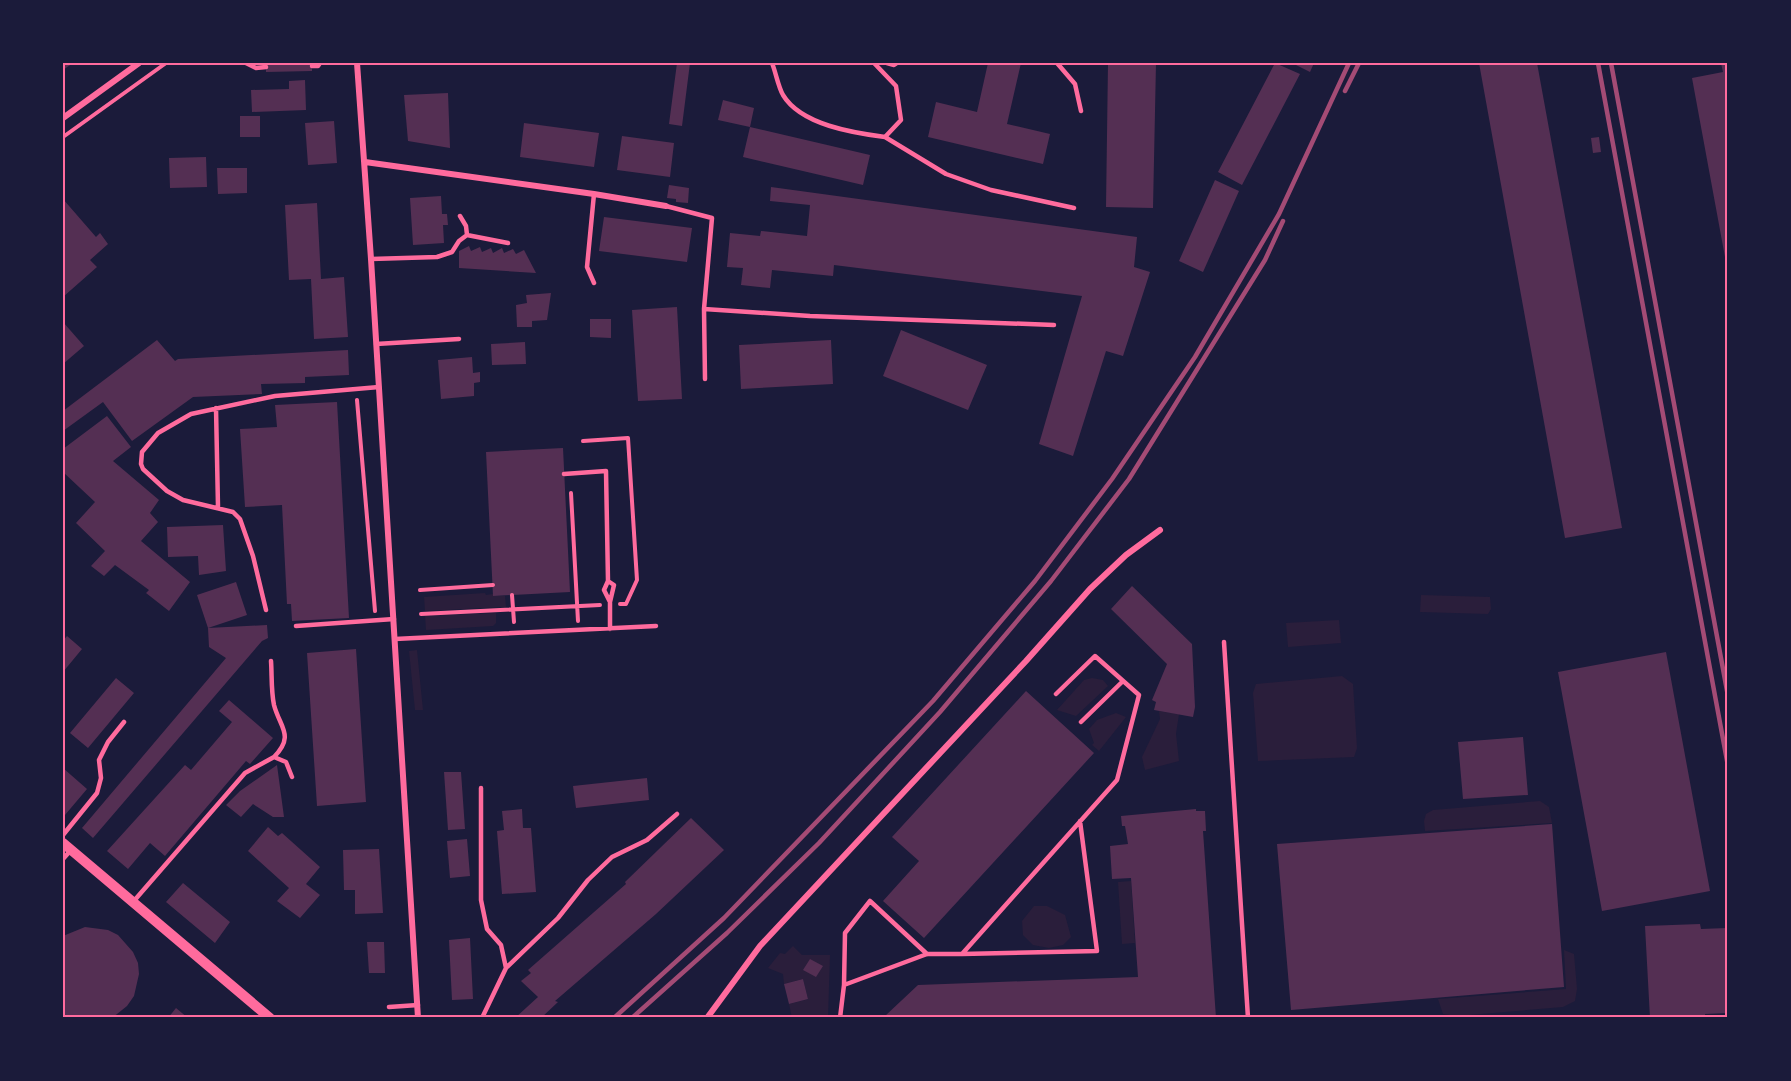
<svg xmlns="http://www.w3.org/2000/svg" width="1791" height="1081" font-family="Rubik,sans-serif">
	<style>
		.green { fill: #2a1e3b }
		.building { fill: #542f53 }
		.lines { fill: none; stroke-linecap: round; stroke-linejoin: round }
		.path { stroke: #ff6b9d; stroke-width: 4 }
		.service { stroke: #ff6b9d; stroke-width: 4.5 }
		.minor { stroke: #ff6b9d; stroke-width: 6 }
		.tertiary { stroke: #ff6b9d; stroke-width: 10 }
		.rail { stroke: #a44b75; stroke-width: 4.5 }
		.neatline { fill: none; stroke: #ff6b9d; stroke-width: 2 }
	</style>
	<rect width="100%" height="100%" fill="#1b1b3a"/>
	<path class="green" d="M485,593l1,2 7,-1v2h12l1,11 -81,4 -1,-14z
		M1421,595l69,2 1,12 -3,5 -68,-2z
		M496,613v10l-3,3 -67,4 -1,-14z
		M1339,620l2,23 -53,4 -2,-24z
		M417,650l6,60h-8l-6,-59z
		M1342,676l11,8 4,64 -3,9 -96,4 -5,-68 3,-9z
		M1092,678l11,2 5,6 -32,30 -19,-6 27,-30z
		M1159,711l20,3 -3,20 3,27 -34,9 -3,-13 18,-38z
		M1116,713l10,4 -27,34 -7,-6 2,-2 -5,-14 8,-9z
		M1540,801l9,6 3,16 -127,8 -1,-10 2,-7 7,-4z
		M1131,881l4,62 -13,1 -4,-62z
		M1034,906h13l18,9 6,22 -8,8 -14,3 -16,-3 -10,-10 -1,-14z
		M793,946l9,9h28l-2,63h-36l-3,-14 19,-5 -5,-20 -19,5 -1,-10 -15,-6 12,-15 5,1z
		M1564,950l10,4 3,35 -2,12 -12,6 -106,9 -14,-2 -5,-15 128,-10z"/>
	<path class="building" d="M63,63h10l-10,7z
		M266,63h46v8l-46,1z
		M677,63h13l-8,63 -13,-2z
		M988,63h33l-14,61 43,10 -7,30 -115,-27 8,-35 41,10z
		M1108,63h48l-3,145 -47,-1z
		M1275,63l25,11 -58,111 -24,-13z
		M1297,63h17l-4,9 -14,-7z
		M1479,63h58l85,465 -57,10z
		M1721,63h7l-1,205 -35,-190 31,-6z
		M305,80l1,30 -54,2 -1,-22 38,-1v-8z
		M448,93l2,55 -42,-7 -4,-46z
		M723,100l31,8 -4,19 120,28 -7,30 -120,-28 7,-30 -32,-7z
		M240,116h20v21h-20z
		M334,121l3,42 -29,2 -3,-42z
		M524,123l75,10 -5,34 -74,-10z
		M622,136l52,7 -4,34 -53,-7z
		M1599,137l2,15 -8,1 -2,-15z
		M206,157l1,30 -37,1 -1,-30z
		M217,168h30v25l-29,1z
		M1215,180l24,11 -36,81 -24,-11z
		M669,185l20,3 -1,15 -12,-1v-3l-9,-1z
		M771,187l366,50 -3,30 16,5 -27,84 -17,-5 -33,105 -34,-12 43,-148 -248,-31 -1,11 -61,-6 -2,18 -29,-3 2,-17 -16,-1 3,-34 30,3 1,-5 46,5 3,-31 -40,-4z
		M441,196l1,18h5l1,11h-5l1,18 -31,2 -3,-47z
		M63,199l33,38 4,-4 8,11 -18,16 7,7 -34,30z
		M317,203l4,76 23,-2 4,60 -34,2 -3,-60 -22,1 -4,-75z
		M604,217l88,11 -5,34 -88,-11z
		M469,246l2,5 9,-4 2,5 9,-4 2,5 9,-5 2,5 9,-4 3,5 8,-4 12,23 -77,-5v-17z
		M551,293l-4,27 -15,1v6h-15l-1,-22 11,-2 -1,-8z
		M677,307l5,92 -44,2 -6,-91z
		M590,319h21v19l-21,-1z
		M63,322l21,24 -21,18z
		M901,330l86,35 -19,45 -85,-34z
		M157,340l18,21 3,-2 170,-9 1,25 -44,2v6l-44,1 1,10 -69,3 -61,44 -29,-39 -40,29v-20z
		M831,340l2,44 -92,5 -2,-44z
		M525,342l1,22 -34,1 -1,-21z
		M472,357l1,16 7,-1v10l-6,1v13l-33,3 -3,-39z
		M337,402l12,216 -57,3 -1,-17h-4l-5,-99 -37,2 -5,-78 37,-2 -2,-22z
		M107,416l24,31 -18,14 46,39 -9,13 8,9 -17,19 49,41 -21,29 -23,-18 3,-3 -34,-25 -11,11 -13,-10 14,-15 -29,-28 19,-21 -32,-30v-23z
		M563,448l7,144 -77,4 -7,-144z
		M223,525l3,46 -27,4 -1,-19 -30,1 -1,-30z
		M236,582l11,33 -39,13 59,-3 1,13 -6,3 -169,197 -11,-10 144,-170 -17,-11 -1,-19 -11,-33z
		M1132,586l60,58 3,63 -2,10 -39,-7 2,-8 -4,-2 15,-36 -56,-55z
		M67,636l15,13 -19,23v-31z
		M356,649l10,153 -49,4 -10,-153z
		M1666,652l44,239 -108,20 -44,-239z
		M116,678l18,15 -46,55 -18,-15z
		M1026,691l68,62 -170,185 -41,-37 36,-40 -27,-24z
		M229,700l44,38 -23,26 -4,-3 -81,95 -15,-13 -22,26 -21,-18 78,-86 6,5 41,-48 -13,-11z
		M1523,737l5,58 -65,4 -5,-57z
		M277,765l7,52h-11l-20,-13 -12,13 -15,-12 14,-14z
		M63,768l24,21 -22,26 -2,-1z
		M444,772h17l4,57 -17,1z
		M647,778l2,22 -73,8 -3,-22z
		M522,809l1,19h8l5,64 -34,2 -5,-63 7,-1 -2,-19z
		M1196,809v2h9l1,20h-3l13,187h-331v-2l33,-31 220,-8 -7,-99 -19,1 -2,-33 18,-2 -3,-18h-3l-1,-10z
		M691,818l33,32 -68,64 -101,87 3,1 -17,16h-26l23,-21 -17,-16 10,-8 -3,-3 98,-86 -1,-2z
		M1552,824l12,163 -273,23 -14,-166z
		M268,827l10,9 4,-3 38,34 -14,17 14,11 -20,23 -23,-17 12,-13 -41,-37z
		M467,839l3,37 -20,2 -3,-37z
		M379,849l4,64 -28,1v-24h-11l-1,-40z
		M183,883l47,39 -15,21 -49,-41z
		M1700,924l1,5 26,-1 1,85 -23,1v4h-55l-5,-92z
		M85,927l23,3 10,5 15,17 5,11 1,11 -5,22 -7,10 -15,12h-41l-8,-4v-78z
		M470,938l3,61 -21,1 -3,-60z
		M367,942h17l1,31h-16z
		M810,959l13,7 -7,11 -13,-7z
		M803,979l5,20 -19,5 -5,-20z
		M176,1008l12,10h-20z"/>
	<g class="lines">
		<path class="path" d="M63,137l103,-74
			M357,400l18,211
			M583,441l45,-3 9,142 -11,24h-6
			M571,493l7,128
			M420,590l73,-5
			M512,595l2,27
			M421,614l179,-9"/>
		<path class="service" d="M246,63l10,5 10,-1
			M772,63c4,10 6,23 11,32 18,30 71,38 102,42l16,-17 -5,-34 -22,-23
			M887,63l7,2 3,-2
			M1057,63l18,21 6,27
			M312,66h6l2,-3
			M885,137l61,37 45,16 83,18
			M594,194l-7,73 7,16
			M666,206l46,12 -8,91 106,7 244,9
			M460,216l6,10 1,9
			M371,259l66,-2 15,-5 7,-11 8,-6 41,8
			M704,309l1,70
			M376,344l83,-5
			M216,408l2,99
			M564,474l42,-3 2,110 -4,9 6,12
			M608,581l6,4 -4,17v27
			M266,610l-13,-54 -13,-37 -7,-7 -50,-12 -16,-9 -24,-22 -2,-5 1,-12 16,-19 33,-19 84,-18 104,-9
			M296,626l98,-7
			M395,639l261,-13
			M1224,642l24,376
			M271,661c1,14 0,30 3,44 6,23 21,30 0,52
			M1081,722l42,-41
			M481,788v112l6,29 14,16 5,23 -24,50
			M63,835l34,-42 4,-15 -2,-18 9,-18 16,-20
			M63,859l8,-9
			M133,902l112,-129 29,-16 12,5 6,15
			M962,954l135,-3 -17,-130
			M506,968l52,-50 30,-38 24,-23 35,-17 30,-26
			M844,985l1,-52 25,-32 57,53
			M389,1007l29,-2
			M840,1018l4,-33 83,-31h35l155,-174 22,-85 -44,-39 -39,38"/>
		<path class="minor" d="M357,63l14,196 47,759
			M63,118l76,-55
			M365,162l229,32 72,12
			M707,1018l53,-72 266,-285 64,-72 36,-34 34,-25"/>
		<path class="tertiary" d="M63,843l207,175"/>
		<path class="rail" d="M1598,63l130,703
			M1611,63l117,633
			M1345,91l14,-28
			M614,1018l110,-100 209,-217 102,-120 77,-102 83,-122 84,-143 70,-151
			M632,1018l95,-85 92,-90 121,-131 111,-131 78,-102 136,-219 18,-39"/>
	</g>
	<rect width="1791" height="1081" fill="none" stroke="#1b1b3a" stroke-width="129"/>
	<rect x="64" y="64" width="1662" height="952" class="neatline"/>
</svg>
